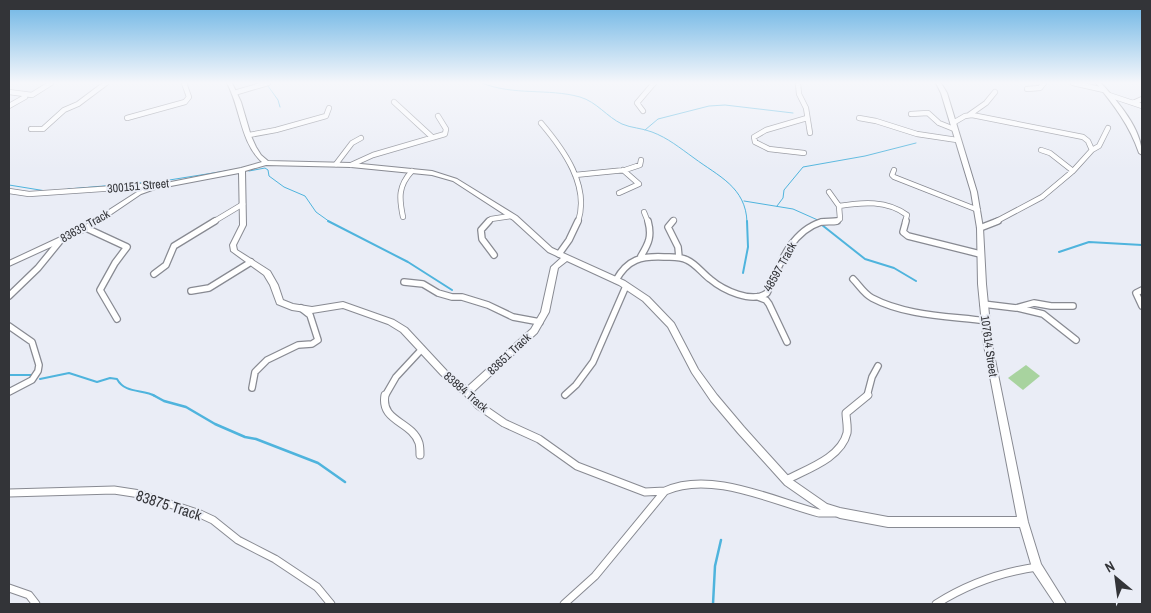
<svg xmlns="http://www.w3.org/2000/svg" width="1151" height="613" font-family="'Archivo Narrow',sans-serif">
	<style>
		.green { fill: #a8d39f }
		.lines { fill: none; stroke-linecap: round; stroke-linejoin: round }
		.stream-far2 { stroke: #4fb4dd; stroke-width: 1 }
		.stream-far1 { stroke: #4fb4dd; stroke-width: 2 }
		.stream { stroke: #4fb4dd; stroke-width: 2.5 }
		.street-far2-casing { stroke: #888a92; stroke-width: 6 }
		.street-far1-casing { stroke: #888a92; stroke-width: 8 }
		.street-casing { stroke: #888a92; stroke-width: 9 }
		.secondary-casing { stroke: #888a92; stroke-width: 2 }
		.street-far2 { stroke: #fff; stroke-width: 4.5 }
		.street-far1 { stroke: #fff; stroke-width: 5.5 }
		.street { stroke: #fff; stroke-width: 7 }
		.secondary { fill: #fff; fill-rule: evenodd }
		.labels { text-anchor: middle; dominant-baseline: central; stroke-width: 4; stroke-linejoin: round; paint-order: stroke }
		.street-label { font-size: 12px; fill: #333438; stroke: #eaedf6 }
		.near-street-label { font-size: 15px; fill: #333438; stroke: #eaedf6 }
	</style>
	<rect width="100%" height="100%" fill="#eaedf6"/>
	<path class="green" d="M1026,365l14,11 -17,14 -15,-12z"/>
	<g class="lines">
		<path class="stream-far2" d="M482,83c32,13 66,5 98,14 17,5 27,20 42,27 9,4 20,4 30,8 16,6 28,16 42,26 24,18 52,29 53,64
			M268,86l10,14 2,7
			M645,130l13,-11 51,-13 16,-1 68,8
			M249,171l16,-3 3,2 1,6 15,11 21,9 11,16 14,10
			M9,185l37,6
			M68,189l95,-8 69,-11
			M744,201l49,8 27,12
			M777,206l6,-8 1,-8 19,-23 62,-11 51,-13"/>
		<path class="stream-far1" d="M328,221l80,41 44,28
			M822,225l43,34 29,9 22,13
			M1059,252l30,-10 53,3
			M743,273l5,-26 -1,-26
			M9,375h24
			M40,379l29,-6 28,9 13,-4 7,1c8,15 26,10 38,17"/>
		<path class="stream" d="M153,395l11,6 22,6 29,17 30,13 11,2 62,24 27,19
			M713,604l2,-38 6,-26"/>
		<defs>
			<path id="street-far2" d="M798,83l1,11 7,14 4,25
				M1073,83l31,7
				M1027,89l13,-1 4,-5
				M9,92l23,3 19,-12
				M234,93l34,-10
				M1109,95l33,11
				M394,102l38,35
				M1133,103l9,-4
				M9,106l16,-9
				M643,111l-6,-8 17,-20
				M911,114l17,-1 11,10 15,6
				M969,115l17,-12 9,-11
				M127,118l58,-16 4,-5 -5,-14
				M859,118l17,3 41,13 40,6
				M541,123c23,27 49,63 37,99
				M953,123l12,-7 7,-1 111,22 5,4 4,9 -19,21
				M31,129h12l21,-19 14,-6 28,-21
				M249,135l27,-5 50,-14 3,-8
				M1092,150l7,-4 9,-18
				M804,153l-35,-4 -14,-7 -1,-5 12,-7 41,-12
				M336,164l16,-21 9,-5
				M351,165l22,-10 72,-21 1,-5 -8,-13
				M894,170l-2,5 2,2 84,33
				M575,175l50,-5 15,-5 1,-5
				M9,191l20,3 131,-9
				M619,193l20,-9 -16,-14
				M839,206c23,-4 48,-6 68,9l-2,7
				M644,212l4,10
				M403,217c-4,-19 -5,-31 9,-46
				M213,222l30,-18
				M488,222l3,-3 20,-3
				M672,222l2,-2
				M821,222h15l4,-3 -1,-13 -10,-14
				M995,222l47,-25 31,-26 -23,-18 -9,-3"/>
			<path id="street-far1" d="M489,221l-8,9 1,9 12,16
				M673,221l-5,6 10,20 1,10
				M906,221l-3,11 5,4 72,18
				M86,228l41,19 -12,16 -15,27 17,29
				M980,228l18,-7
				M559,254l10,-14 9,-19
				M641,256c8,-13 11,-20 7,-35
				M154,274l12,-9 8,-19 41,-25
				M853,279c6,6 11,15 19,19 34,18 77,18 114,23
				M616,280c12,-21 25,-24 48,-23 7,0 16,-1 23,3 9,4 15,13 23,19 13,11 42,25 57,14 12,-27 23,-61 54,-71 5,-1 11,0 16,-1
				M404,282l19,2 15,9 14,4h10l26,8 25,12 27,5
				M1142,290l-6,3 6,13
				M191,291l18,-3 42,-26
				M9,296l29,-28 22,-27
				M758,297l8,3 3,4 18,38
				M983,304l33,4 18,-5 17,3h22
				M1018,308l25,6 33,26
				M9,326l23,16 7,23 -1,6 -6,9 -23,12
				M252,388l3,-16 12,-12 31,-15 14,-1 6,-4 -8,-25 -9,-7
				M467,392l3,4
				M565,395l11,-10 17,-23 33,-76
				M385,396l11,-19 26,-28
				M867,396l5,-19 6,-11"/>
			<path id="street" d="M385,395c-5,27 27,26 34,48 1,4 1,8 1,12
				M469,395l9,10 26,18 35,16 38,27 68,26 20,-1
				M786,480c21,-11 55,-22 61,-47 1,-7 -1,-14 -1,-20l22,-18
				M9,493l105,-3 26,4 60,20 13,6 25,20 37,19 42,28 14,17
				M9,588l20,7 7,9
				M564,604l31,-28 70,-85c46,-21 108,10 154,22h16
				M936,604c30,-19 66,-32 101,-37"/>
			<path id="secondary" d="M227,83h5l9,19 10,34 5,11 5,8 7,6 83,2 81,8 25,8 60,37 35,32 73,33 24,16 25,26 24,46 19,26 27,32 47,52 36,25 13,4 48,9h129l-33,-172 -6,-61 -1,-56 -6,-36 -30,-99 -5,-10h5l6,10 30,99 6,36 3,56 6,61 36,177 13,42 25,40h-11l-22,-33 -13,-44h-132l-48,-9 -19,-8 -36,-25 -47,-52 -27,-32 -19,-28 -24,-46 -25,-26 -24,-16 -52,-24 -9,7 -9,44 -12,21 -67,62 -3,1 -3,-1 -23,-20 -40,-43 -13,-8 -45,-16 -31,5 -20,-3 -15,-6 -7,-19 -6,-10 -33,-24 -1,-6 10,-20 -1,-52 -84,16 -14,5 -53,36 -79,36v-5l75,-35 53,-34 14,-6 90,-18 21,-6c-22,-20 -21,-53 -35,-79zM266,165l85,2 81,8 21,6 60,39 35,32 13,6 -10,9 -10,45 -10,17 -64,58 -20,-16 -40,-43 -13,-8 -51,-18 -31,5 -19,-3 -10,-4 -5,-15 -8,-14 -33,-21 -1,-5 10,-20 -1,-54z
				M1096,83h5c17,19 41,46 41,72l-3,-2c-9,-27 -25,-48 -43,-70z"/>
		</defs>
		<use href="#street-far2" class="street-far2-casing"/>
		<use href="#street-far1" class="street-far1-casing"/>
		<use href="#street" class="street-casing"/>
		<use href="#secondary" class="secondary-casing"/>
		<use href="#street-far2" class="street-far2"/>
		<use href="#street-far1" class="street-far1"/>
		<use href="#street" class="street"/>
		<use href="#secondary" class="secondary"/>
	</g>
	<linearGradient id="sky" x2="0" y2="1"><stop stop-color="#6bb4e4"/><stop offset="0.49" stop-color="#f6f7fb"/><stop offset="1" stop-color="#f6f7fb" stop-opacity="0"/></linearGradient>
	<rect width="1151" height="169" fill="url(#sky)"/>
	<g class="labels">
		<g class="street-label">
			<text transform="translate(138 186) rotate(-5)">300151 Street</text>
			<text transform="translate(85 226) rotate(-29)">83639 Track</text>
			<text transform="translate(780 267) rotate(-61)">48597 Track</text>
			<text transform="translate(989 346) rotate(82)">107614 Street</text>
			<text transform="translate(509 354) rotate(-43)">83651 Track</text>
			<text transform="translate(466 392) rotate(41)">83884 Track</text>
		</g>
		<g class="near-street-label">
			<text transform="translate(169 505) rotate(18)">83875 Track</text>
		</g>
	</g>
	<rect width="1151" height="613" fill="none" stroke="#333438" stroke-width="20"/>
	<g transform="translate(1116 578) rotate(331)" stroke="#eaedf6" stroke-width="4" paint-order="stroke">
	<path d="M0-4L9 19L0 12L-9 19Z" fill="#333438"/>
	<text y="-8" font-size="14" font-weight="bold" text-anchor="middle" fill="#333438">N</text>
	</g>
</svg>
